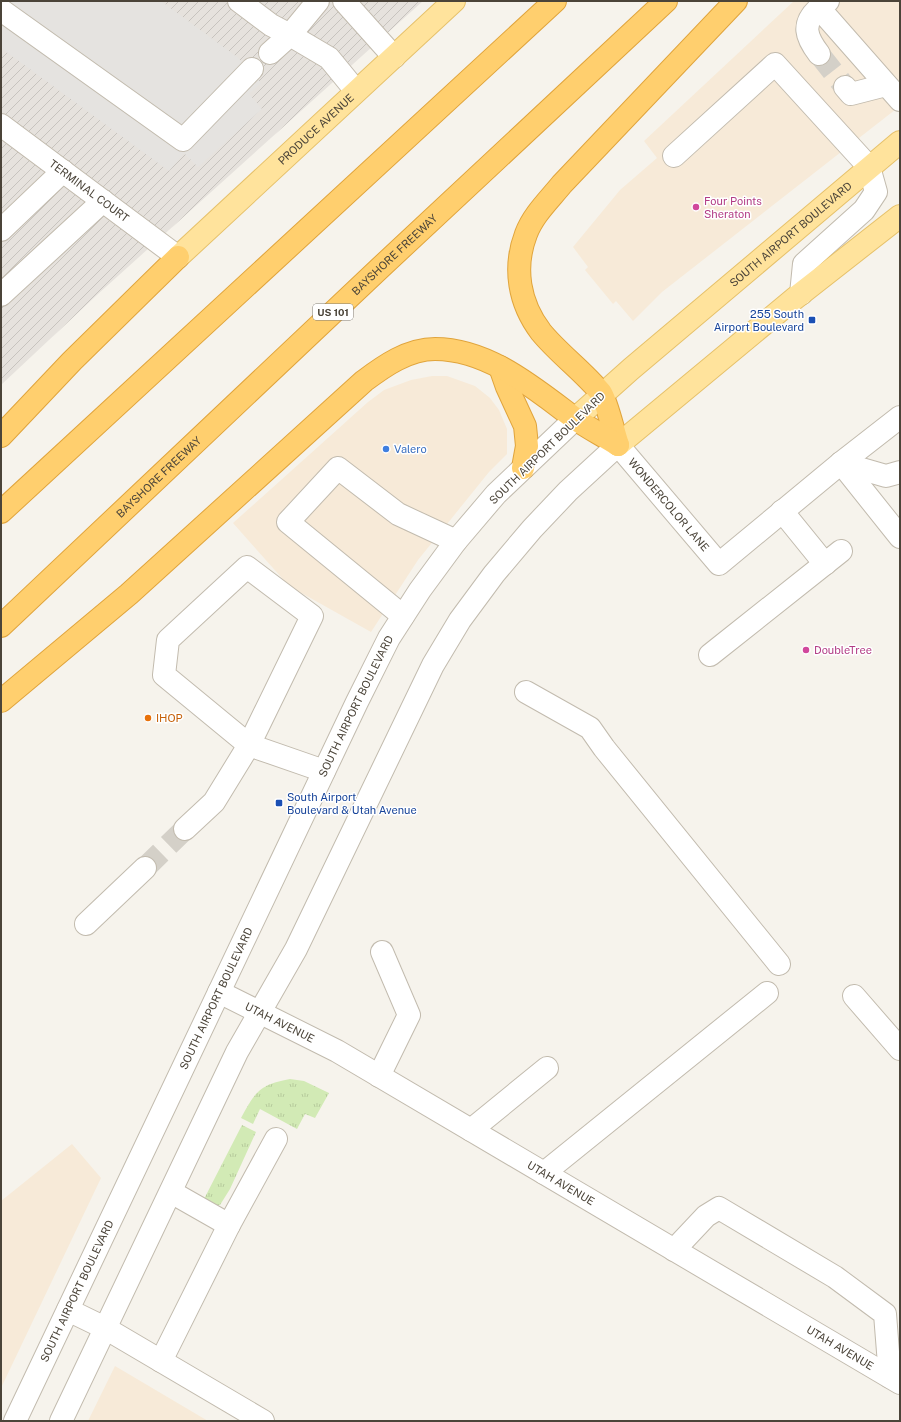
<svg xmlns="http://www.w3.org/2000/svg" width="901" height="1422" font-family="'Public Sans',sans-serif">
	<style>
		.commercial { fill: #f7ead8 }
		.industrial { fill: url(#industrial-furrows) }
		.grass { fill: url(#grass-tufts) }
		.parking { fill: #e5e3e0 }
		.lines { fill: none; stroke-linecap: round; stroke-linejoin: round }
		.minor-tunnel { stroke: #d4d0c8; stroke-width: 22; stroke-dasharray: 22 11; stroke-linecap: butt }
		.minor-casing { stroke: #c2bbae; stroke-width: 24 }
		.major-casing { stroke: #e6c16a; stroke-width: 24 }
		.highway-casing { stroke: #e0a43c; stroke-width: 24 }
		.minor { stroke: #fff; stroke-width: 22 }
		.major { stroke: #ffe39c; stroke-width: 22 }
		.highway { stroke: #ffcf6e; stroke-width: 22 }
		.hotel-dot { fill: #d1479c; stroke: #fff; stroke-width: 1.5 }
		.transit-dot { fill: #1a4fb4; stroke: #fff; stroke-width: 1.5 }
		.shop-dot { fill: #3f7fe0; stroke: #fff; stroke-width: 1.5 }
		.food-dot { fill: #e8710a; stroke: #fff; stroke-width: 1.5 }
		.labels { text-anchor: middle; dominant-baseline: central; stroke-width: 3; stroke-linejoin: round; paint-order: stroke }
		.shield { fill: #fff; stroke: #817c74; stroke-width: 1 }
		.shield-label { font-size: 10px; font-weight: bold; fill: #4b4439 }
		.street-label { font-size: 11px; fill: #4b4439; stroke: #fff }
		.hotel-label { font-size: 11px; fill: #b23c85; stroke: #fff; text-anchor: start }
		.transit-label { font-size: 11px; fill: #164399; stroke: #fff; text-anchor: end }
		.shop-label { font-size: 11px; fill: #366cbe; stroke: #fff; text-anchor: start }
		.food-label { font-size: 11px; fill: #c56008; stroke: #fff; text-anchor: start }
	</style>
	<defs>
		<pattern id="industrial-furrows" width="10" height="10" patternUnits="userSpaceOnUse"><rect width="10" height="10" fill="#e6e2dd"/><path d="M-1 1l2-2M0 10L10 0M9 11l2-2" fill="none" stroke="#c7c3be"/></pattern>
		<pattern id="grass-tufts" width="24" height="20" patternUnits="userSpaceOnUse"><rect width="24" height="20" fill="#d2eab5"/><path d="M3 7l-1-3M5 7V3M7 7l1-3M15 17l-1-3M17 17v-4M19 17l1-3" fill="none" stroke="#b6ca9c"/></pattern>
	</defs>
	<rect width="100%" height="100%" fill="#f6f3ec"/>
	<path class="commercial" d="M794,1h106v105l-238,186 -29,29 -17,-20 -3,3 -28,-34 3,-3 -15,-20 47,-57 37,-32 -13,-17z
		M432,376h15l28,10 15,12 9,12 8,19v25l-18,18 -71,88 -47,72 -82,-46 -56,-63 135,-121 16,-12 27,-10z
		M72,1144l29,34 -100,210v-187z
		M115,1366l93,55h-120z"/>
	<path class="industrial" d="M1,1h422l-325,293 -97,91z"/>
	<path class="grass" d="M290,1079l14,2 25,12 -14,25 -10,-4 -8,15 -37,-20 -7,15 -12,-6c15,-27 18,-33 49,-39z
		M242,1125l14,7 -26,57 -10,16 -9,1 -8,-5z"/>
	<path class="parking" d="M1,1h160l76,56 24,26 -12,11 13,15 -64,58 -14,-14 -15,18 -168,-123z"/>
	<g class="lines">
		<path class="minor-tunnel" d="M819,54l26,33
			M145,868l40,-39"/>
		<defs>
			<g id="minor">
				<path d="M239,1l32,24 19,10 28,-34"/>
				<path d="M344,1l50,56"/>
				<path d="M828,1l-9,7 81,92"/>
				<path d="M819,8c-18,16 -13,29 0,46"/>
				<path d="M1,10l182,130 69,-71"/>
				<path d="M270,53l20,-18 39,23 27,33"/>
				<path d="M845,87l6,7 35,-9"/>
				<path id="s1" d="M1,125l177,132"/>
				<path d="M674,156l101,-92 94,103 7,25 -12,18 -60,54 -3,30"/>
				<path d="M1,230l62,-59"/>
				<path d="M1,295l102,-94"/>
				<path d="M841,463l59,74"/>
				<path d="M841,463l45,13 14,-4"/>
				<path d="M782,511l43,53"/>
				<path d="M403,616l-115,-94 50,-54 60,46 58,27"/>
				<path d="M710,655l131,-104"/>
				<path d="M526,692l64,36 14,20 175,216"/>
				<path d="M185,829l29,-27 35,-57 -85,-70 4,-35 79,-73 65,49 -63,129 75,26"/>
				<path d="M86,924l59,-56"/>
				<path id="s2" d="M219,992l118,59 563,332"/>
				<path d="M854,996l46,53"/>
				<path d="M379,1076l30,-61 -27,-63"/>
				<path d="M471,1130l76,-62"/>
				<path d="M544,1173l223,-180"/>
				<path d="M171,1192l58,33 47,-86"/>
				<path d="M674,1250l32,-34 13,-8 116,69 50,37 5,63"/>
				<path d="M68,1310l37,18 158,93"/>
				<path d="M161,1361l68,-136"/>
				<path id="s3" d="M15,1421l342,-719 32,-64 31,-48 36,-49 40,-47 79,-75"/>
				<path id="s4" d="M61,1421l176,-369 59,-103 137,-284 27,-45 34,-46 38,-45 36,-38 50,-46 101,119 122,-101 59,-46"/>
			</g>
			<g id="major">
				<path id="s5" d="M178,257l276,-256"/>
				<path id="s6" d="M575,419l56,-50 269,-227"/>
				<path d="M618,445l176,-146 106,-83"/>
			</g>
			<g id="highway">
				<path d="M500,367l7,20 18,39 2,20 -4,22"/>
				<path d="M1,436l71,-75 106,-104"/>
				<path d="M618,445c-4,-11 -11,-43 -17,-52 -18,-22 -42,-39 -60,-61 -22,-29 -28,-64 -15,-98 7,-19 23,-34 36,-50l174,-183"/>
				<path d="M1,512l554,-511"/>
				<path id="s7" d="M1,626l380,-359 285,-266"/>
				<path d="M1,701l128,-107 235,-213c20,-15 44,-32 71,-32 53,0 99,39 139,69 14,10 30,18 44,27"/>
			</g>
		</defs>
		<use href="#minor" class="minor-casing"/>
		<use href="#major" class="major-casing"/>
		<use href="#highway" class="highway-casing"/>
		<use href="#minor" class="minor"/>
		<use href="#major" class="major"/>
		<use href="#highway" class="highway"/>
	</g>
	<g class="hotel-dot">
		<circle cx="696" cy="207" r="4"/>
		<circle cx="806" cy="650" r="4"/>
	</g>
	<g class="transit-dot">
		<rect x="808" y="316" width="8" height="8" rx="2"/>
		<rect x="275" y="799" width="8" height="8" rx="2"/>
	</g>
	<circle class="shop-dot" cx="386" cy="449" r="4"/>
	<circle class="food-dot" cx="148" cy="718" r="4"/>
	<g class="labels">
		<rect class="shield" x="313" y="304" width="40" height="16" rx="3"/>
		<g class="shield-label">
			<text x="333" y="312">US 101</text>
		</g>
		<g class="street-label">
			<text stroke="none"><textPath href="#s5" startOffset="188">PRODUCE AVENUE</textPath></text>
			<text stroke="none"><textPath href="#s1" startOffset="110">TERMINAL COURT</textPath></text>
			<text stroke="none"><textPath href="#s6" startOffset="284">SOUTH AIRPORT BOULEVARD</textPath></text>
			<text stroke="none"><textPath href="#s7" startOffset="541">BAYSHORE FREEWAY</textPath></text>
			<text transform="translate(547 448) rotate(-44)">SOUTH AIRPORT BOULEVARD</text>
			<text stroke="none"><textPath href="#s7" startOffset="217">BAYSHORE FREEWAY</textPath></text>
			<text stroke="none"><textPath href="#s4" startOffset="1210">WONDERCOLOR LANE</textPath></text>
			<text stroke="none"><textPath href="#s3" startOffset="792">SOUTH AIRPORT BOULEVARD</textPath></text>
			<text stroke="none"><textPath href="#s3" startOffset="468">SOUTH AIRPORT BOULEVARD</textPath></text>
			<text stroke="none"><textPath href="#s2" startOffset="68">UTAH AVENUE</textPath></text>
			<text stroke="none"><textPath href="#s2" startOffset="392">UTAH AVENUE</textPath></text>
			<text stroke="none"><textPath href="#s3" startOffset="144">SOUTH AIRPORT BOULEVARD</textPath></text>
			<text stroke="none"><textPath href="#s2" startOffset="716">UTAH AVENUE</textPath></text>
		</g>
		<g class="hotel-label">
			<text x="704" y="201">Four Points<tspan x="704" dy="13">Sheraton</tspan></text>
			<text x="814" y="650">DoubleTree</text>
		</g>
		<g class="transit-label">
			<text x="804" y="314">255 South<tspan x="804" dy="13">Airport Boulevard</tspan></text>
			<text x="287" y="797" text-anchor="start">South Airport<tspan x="287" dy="13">Boulevard &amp; Utah Avenue</tspan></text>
		</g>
		<g class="shop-label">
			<text x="394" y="449">Valero</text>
		</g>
		<g class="food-label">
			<text x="156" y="718">IHOP</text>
		</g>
	</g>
	<rect width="901" height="1422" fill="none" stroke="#4b4439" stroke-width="4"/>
</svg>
